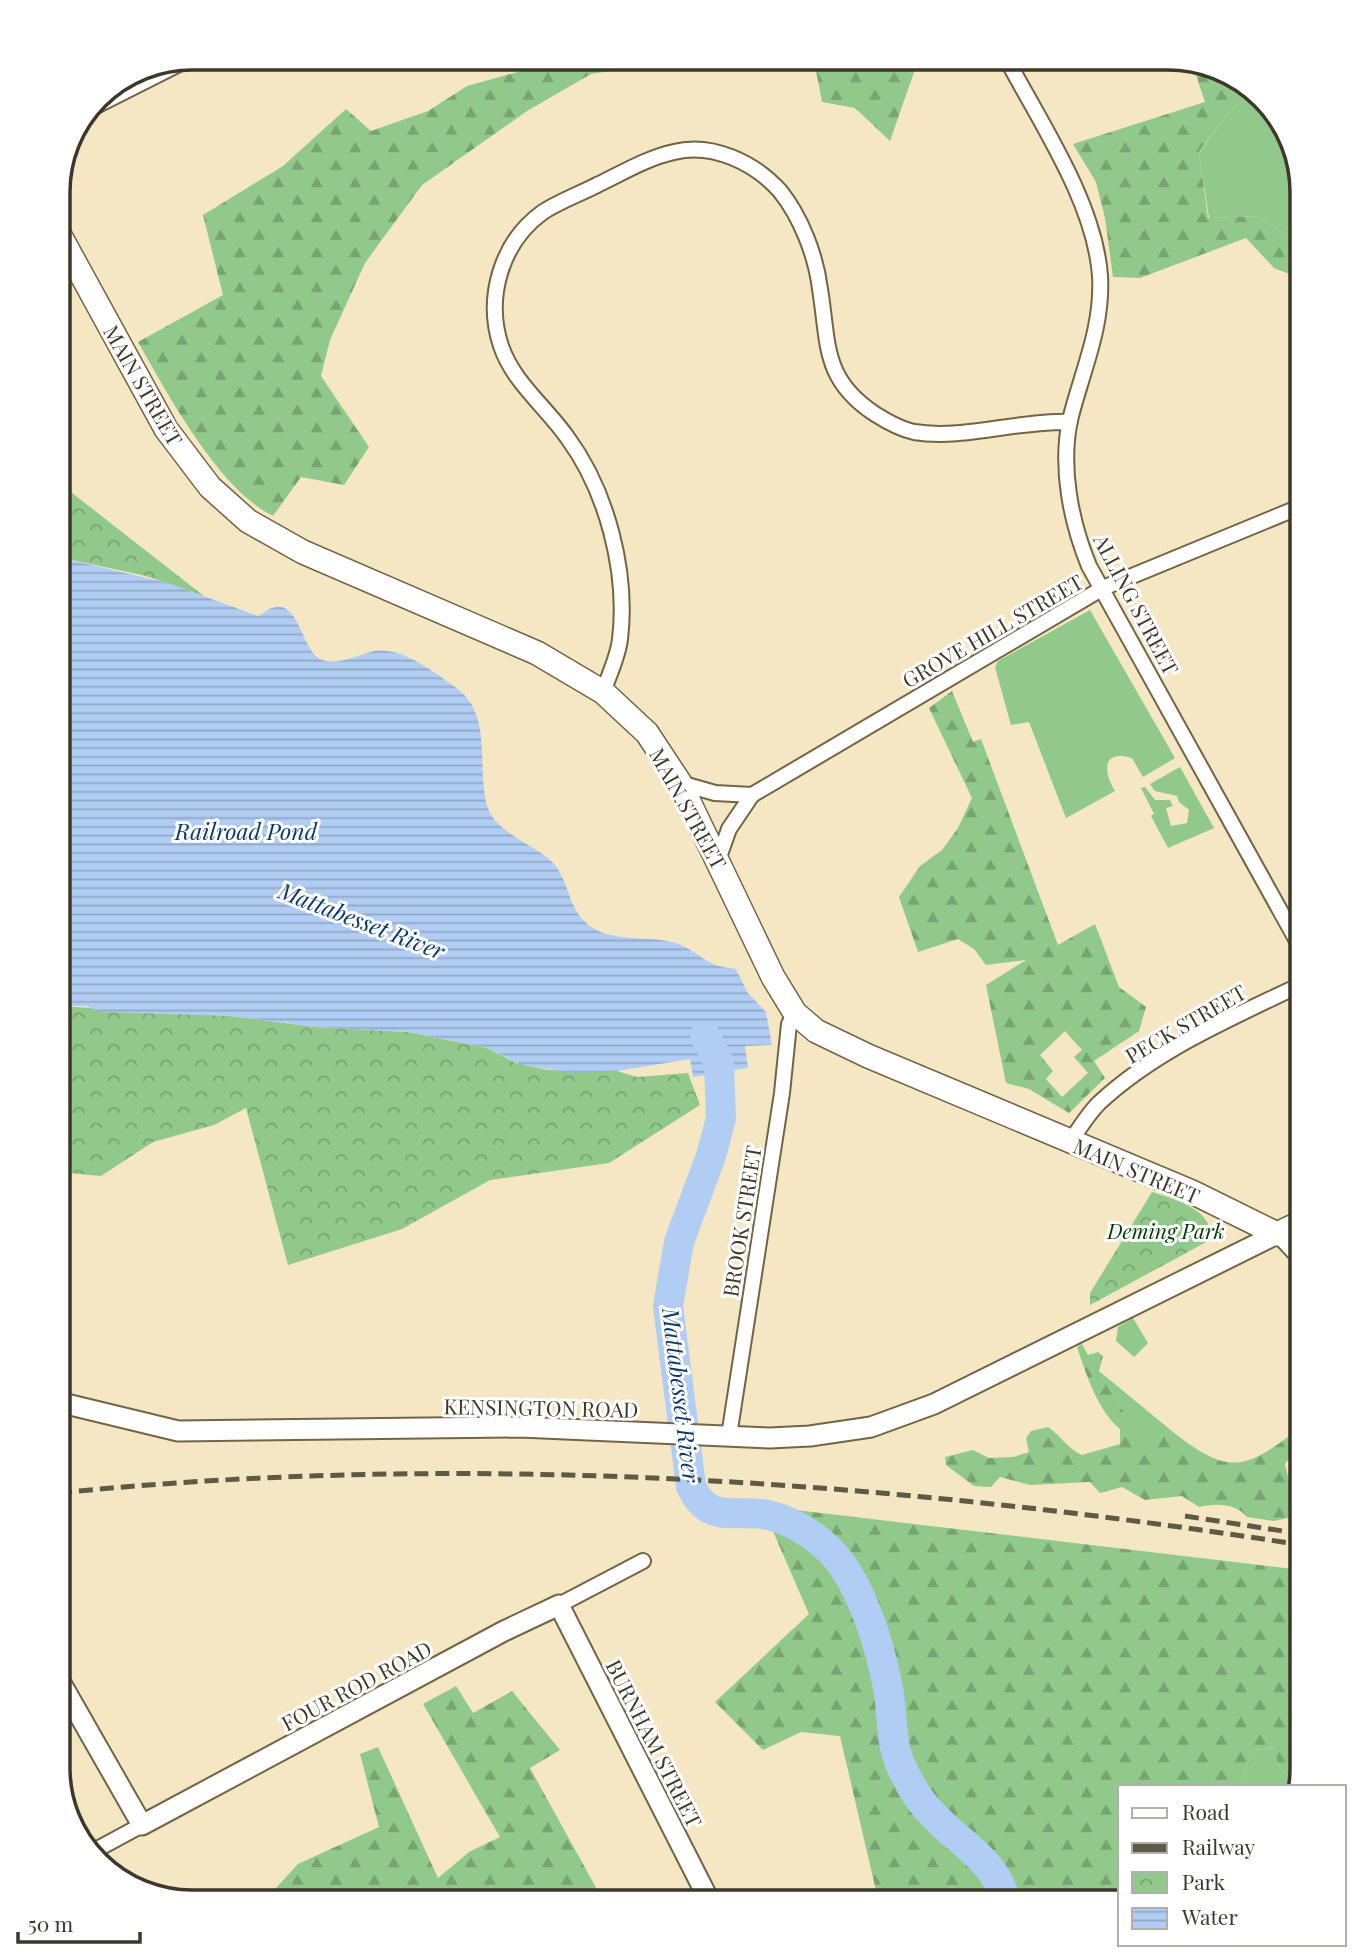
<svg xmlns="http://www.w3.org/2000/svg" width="1360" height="1960" font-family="'Playfair Display',serif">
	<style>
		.green { fill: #91c98b }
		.forest { fill: url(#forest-firs); fill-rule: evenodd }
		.park { fill: url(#park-crowns) }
		.water { fill: url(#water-rules) }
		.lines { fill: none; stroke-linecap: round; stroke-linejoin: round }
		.river { stroke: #b1cdf4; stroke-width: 30 }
		.street-casing { stroke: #726545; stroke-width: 18 }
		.secondary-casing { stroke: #726545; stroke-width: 23 }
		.primary-casing { stroke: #726545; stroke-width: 26 }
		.street { stroke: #fff; stroke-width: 14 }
		.secondary { stroke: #fff; stroke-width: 19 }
		.primary { stroke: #fff; stroke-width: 23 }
		.rail { stroke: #5f5947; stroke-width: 5; stroke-dasharray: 14 7; stroke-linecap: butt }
		.labels { text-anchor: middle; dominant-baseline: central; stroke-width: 6; stroke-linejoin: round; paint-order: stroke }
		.street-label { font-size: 21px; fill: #3d382a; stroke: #fff }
		.park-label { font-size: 21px; font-style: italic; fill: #003c00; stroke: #fff }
		.water-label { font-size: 23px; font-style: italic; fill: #0b3970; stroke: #fff }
		.rim { fill: none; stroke: #3d382a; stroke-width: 3.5 }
	</style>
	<defs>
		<pattern id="forest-firs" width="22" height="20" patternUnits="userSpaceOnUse" patternTransform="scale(1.75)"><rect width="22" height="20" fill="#91c98b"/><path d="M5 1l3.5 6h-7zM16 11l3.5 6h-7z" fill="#78a472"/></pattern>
		<pattern id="park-crowns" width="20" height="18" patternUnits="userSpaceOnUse" patternTransform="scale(1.75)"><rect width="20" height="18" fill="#91c98b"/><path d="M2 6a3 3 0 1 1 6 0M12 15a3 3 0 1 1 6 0" fill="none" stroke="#78a472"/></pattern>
		<pattern id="water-rules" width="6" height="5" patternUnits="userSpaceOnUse" patternTransform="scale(1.75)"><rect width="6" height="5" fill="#b1cdf4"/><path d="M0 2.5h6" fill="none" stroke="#91a7c6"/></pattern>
	</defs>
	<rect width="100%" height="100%" fill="#f5e7c3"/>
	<path class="green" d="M1251,92l33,33 18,67v54l-44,-30 -49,2 -10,-65 22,-31z
		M1090,610l85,148 -32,19 -11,-19c-30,-9 -29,13 -17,33l-49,27 -37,-96 -18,3 -16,-58 3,-6z
		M1180,767l34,61 -46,20 -17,-32 3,-2 -13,-26 4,-1 10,13h15l3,6 -7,2 5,18 16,-3 2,-13 -10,-8 -2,-6 -22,-5 -5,-7z
		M1133,1318l15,25 -14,14 -18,-16 2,-14z
		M1099,1371l74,61 -33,8z
		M1275,1748l4,20 19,15 -1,4h-57l12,-37z"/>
	<path class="forest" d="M568,58h129l-106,16 -64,37 -105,74 -57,78 -35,77 -9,36 48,71 -25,38 -43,-8 -28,39c-54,-26 -106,-123 -135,-174l85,-47 -20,-80 80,-49 63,-57 25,22 57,-20 39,-25z
		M810,58h109l-29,83 -35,-33 -33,-6 -6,-31z
		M1192,63l43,13 16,16 -30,30 -22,30 9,66 50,-2 44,30v33l-28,-11 -28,-30 -106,40 -27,-1 -8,-59 -9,-36 -23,-38 132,-42z
		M952,691l21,51 8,-3 77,206 37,-21 24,63 27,20 -7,24 -45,30 11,17 -36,35 -40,-24 -23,-6 -20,-98 40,-25 -40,5 -12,-16 -16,-10 -40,13 -19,-55 21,-31 22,-16 16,-22 14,-30 -43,-90zM1065,1031l17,19 -8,7 14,16 -26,24 -16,-18 7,-8 -13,-16z
		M1082,1344l6,11 10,-3 5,4 -4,15 41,68 33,-7c55,43 71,39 124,-2l3,14 -15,20 3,13 14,8v30l-28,6 -27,-4c-11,-14 -31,-14 -48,-10l-17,-11 -37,4 -23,-13 -22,6 -10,-11 -60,3 -30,-8 -9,10 -17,-1 -28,-21 -1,-8 28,-7 16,8 24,-1 16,-5 -3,-14 5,-7 17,-4c14,10 19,21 34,28l38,-11v-15c-22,-18 -34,-55 -43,-82z
		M762,1506l540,64v198l-4,15 -19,-15 -5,-20 -22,2 -12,37h-120v115h-235l-8,-7 -37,-159 -39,-4 -38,18 -48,-48 94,-88z
		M456,1686l17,27 39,-22 48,59 -30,18 74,134h-341l35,-38 81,-37 -19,-73 18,-7 60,131 31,-26 31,-15 -77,-133z"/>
	<path class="park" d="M58,482l146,114 -58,-20 -88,-19z
		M58,1006l172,10 85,11 93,5 79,16 29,15 32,7 69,1 20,6 51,-4 12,32 -91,58 -119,17 -88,49 -114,36 -42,-157 -32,17 -61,17 -52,34 -43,-4z
		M1152,1192c23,7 64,19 58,48l-120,65v-12z"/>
	<path class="water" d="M58,557l110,26 90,33c5,-2 8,-6 14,-8 28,-10 29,44 50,52 17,6 37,-6 52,-9 29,-4 58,20 81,36 39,27 21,79 32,118 7,27 44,38 63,55 18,16 17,43 33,60 25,26 65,13 96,24 13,5 24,16 36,21 7,2 14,3 21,4l11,23 19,20 6,33 -27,1 3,22 -55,9 -3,-18 -73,12 -44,2 -51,-8 -35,-17 -79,-16 -93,-5 -85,-11 -130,-4 -14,-6h-28z"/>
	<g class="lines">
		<path class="river" d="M705,1036l14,27 2,55 -10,38 -32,86 -11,64 23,180c18,40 44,22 77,29 21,5 40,16 56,30 35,29 56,100 64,143 5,27 2,53 13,78 8,18 18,35 32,49 28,30 62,44 73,87"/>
		<defs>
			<path id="street" d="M1006,58c34,64 89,145 94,218 3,52 -18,95 -30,144 -10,48 1,102 19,146l213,384
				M92,108l99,-50
				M603,692c6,-17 15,-35 17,-53 8,-67 -13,-148 -53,-202 -21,-30 -54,-55 -66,-91 -16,-48 0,-104 42,-134 17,-11 39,-19 56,-28 25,-12 48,-26 75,-32 38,-10 81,11 106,39 21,26 36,65 40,98 9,55 2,90 55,125 11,7 25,15 39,18 49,8 105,-12 156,-10
				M680,783l35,10 37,2 351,-207 199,-82
				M718,860l11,-31 23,-34
				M1070,1142c9,-13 18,-28 29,-39 58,-54 133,-85 203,-119
				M1277,1234l25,27
				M1278,1235l24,7
				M729,1436l53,-343 7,-69 6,-11
				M559,1605l84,-44
				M92,1852l50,-27"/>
			<path id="secondary" d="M58,1402l120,29 342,-4 250,11 40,-2 61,-9 63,-23 343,-170
				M58,1678l84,147 362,-194 55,-26 151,297"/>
			<path id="primary" d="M58,232l108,197 44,58 38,34 55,31 234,101 66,39 44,41 33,50 93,194 22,36 21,18 52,25 324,136 85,42 25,-12"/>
		</defs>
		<use href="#street" class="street-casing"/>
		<use href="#secondary" class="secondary-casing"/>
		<use href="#primary" class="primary-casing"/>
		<use href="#street" class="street"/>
		<use href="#secondary" class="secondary"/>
		<use href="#primary" class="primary"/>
		<path class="rail" d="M58,1493c415,-42 833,-12 1244,52
			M1185,1516l117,18"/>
	</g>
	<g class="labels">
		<g class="street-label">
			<text transform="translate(144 385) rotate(60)">MAIN STREET</text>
			<text transform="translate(1137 604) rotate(62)">ALLING STREET</text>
			<text transform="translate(992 630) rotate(-30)">GROVE HILL STREET</text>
			<text transform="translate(689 808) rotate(61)">MAIN STREET</text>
			<text transform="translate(1185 1023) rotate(-30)">PECK STREET</text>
			<text transform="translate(1137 1170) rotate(23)">MAIN STREET</text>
			<text transform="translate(741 1221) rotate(-81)">BROOK STREET</text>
			<text transform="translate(541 1407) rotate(1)">KENSINGTON ROAD</text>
			<text transform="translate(356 1685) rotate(-28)">FOUR ROD ROAD</text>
			<text transform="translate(655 1743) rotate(63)">BURNHAM STREET</text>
		</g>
		<g class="park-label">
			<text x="1166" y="1230">Deming Park</text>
		</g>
		<g class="water-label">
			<text x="246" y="830">Railroad Pond</text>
			<text transform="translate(362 920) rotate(21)">Mattabesset River</text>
			<text transform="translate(682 1395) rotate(83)">Mattabesset River</text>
		</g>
	</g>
	<path d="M0 0H1360V1960H0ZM192 70H1168A122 122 0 0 1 1290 192V1768A122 122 0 0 1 1168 1890H192A122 122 0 0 1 70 1768V192A122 122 0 0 1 192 70Z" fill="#fff" fill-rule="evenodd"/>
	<path class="rim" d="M192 70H1168A122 122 0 0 1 1290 192V1768A122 122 0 0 1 1168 1890H192A122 122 0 0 1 70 1768V192A122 122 0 0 1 192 70Z"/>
	<rect x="1118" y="1785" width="228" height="161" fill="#ffffff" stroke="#b1afaa" stroke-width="2"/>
	<rect x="1132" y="1808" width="35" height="10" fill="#ffffff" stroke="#b1afaa" stroke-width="2"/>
	<text x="1182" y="1820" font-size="21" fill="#3d382a">Road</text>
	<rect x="1132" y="1843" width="35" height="10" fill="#5f5947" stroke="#b1afaa" stroke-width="2"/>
	<text x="1182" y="1855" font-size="21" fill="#3d382a">Railway</text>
	<rect x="1132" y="1872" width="35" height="21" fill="url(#park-crowns)" stroke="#b1afaa" stroke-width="2"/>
	<text x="1182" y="1890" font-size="21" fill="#3d382a">Park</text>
	<rect x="1132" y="1908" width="35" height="21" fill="url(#water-rules)" stroke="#b1afaa" stroke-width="2"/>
	<text x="1182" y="1925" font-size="21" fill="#3d382a">Water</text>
	<path d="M18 1932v10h122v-10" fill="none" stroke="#3d382a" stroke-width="3.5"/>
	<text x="28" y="1932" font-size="21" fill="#3d382a" stroke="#ffffff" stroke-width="5" paint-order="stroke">50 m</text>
</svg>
